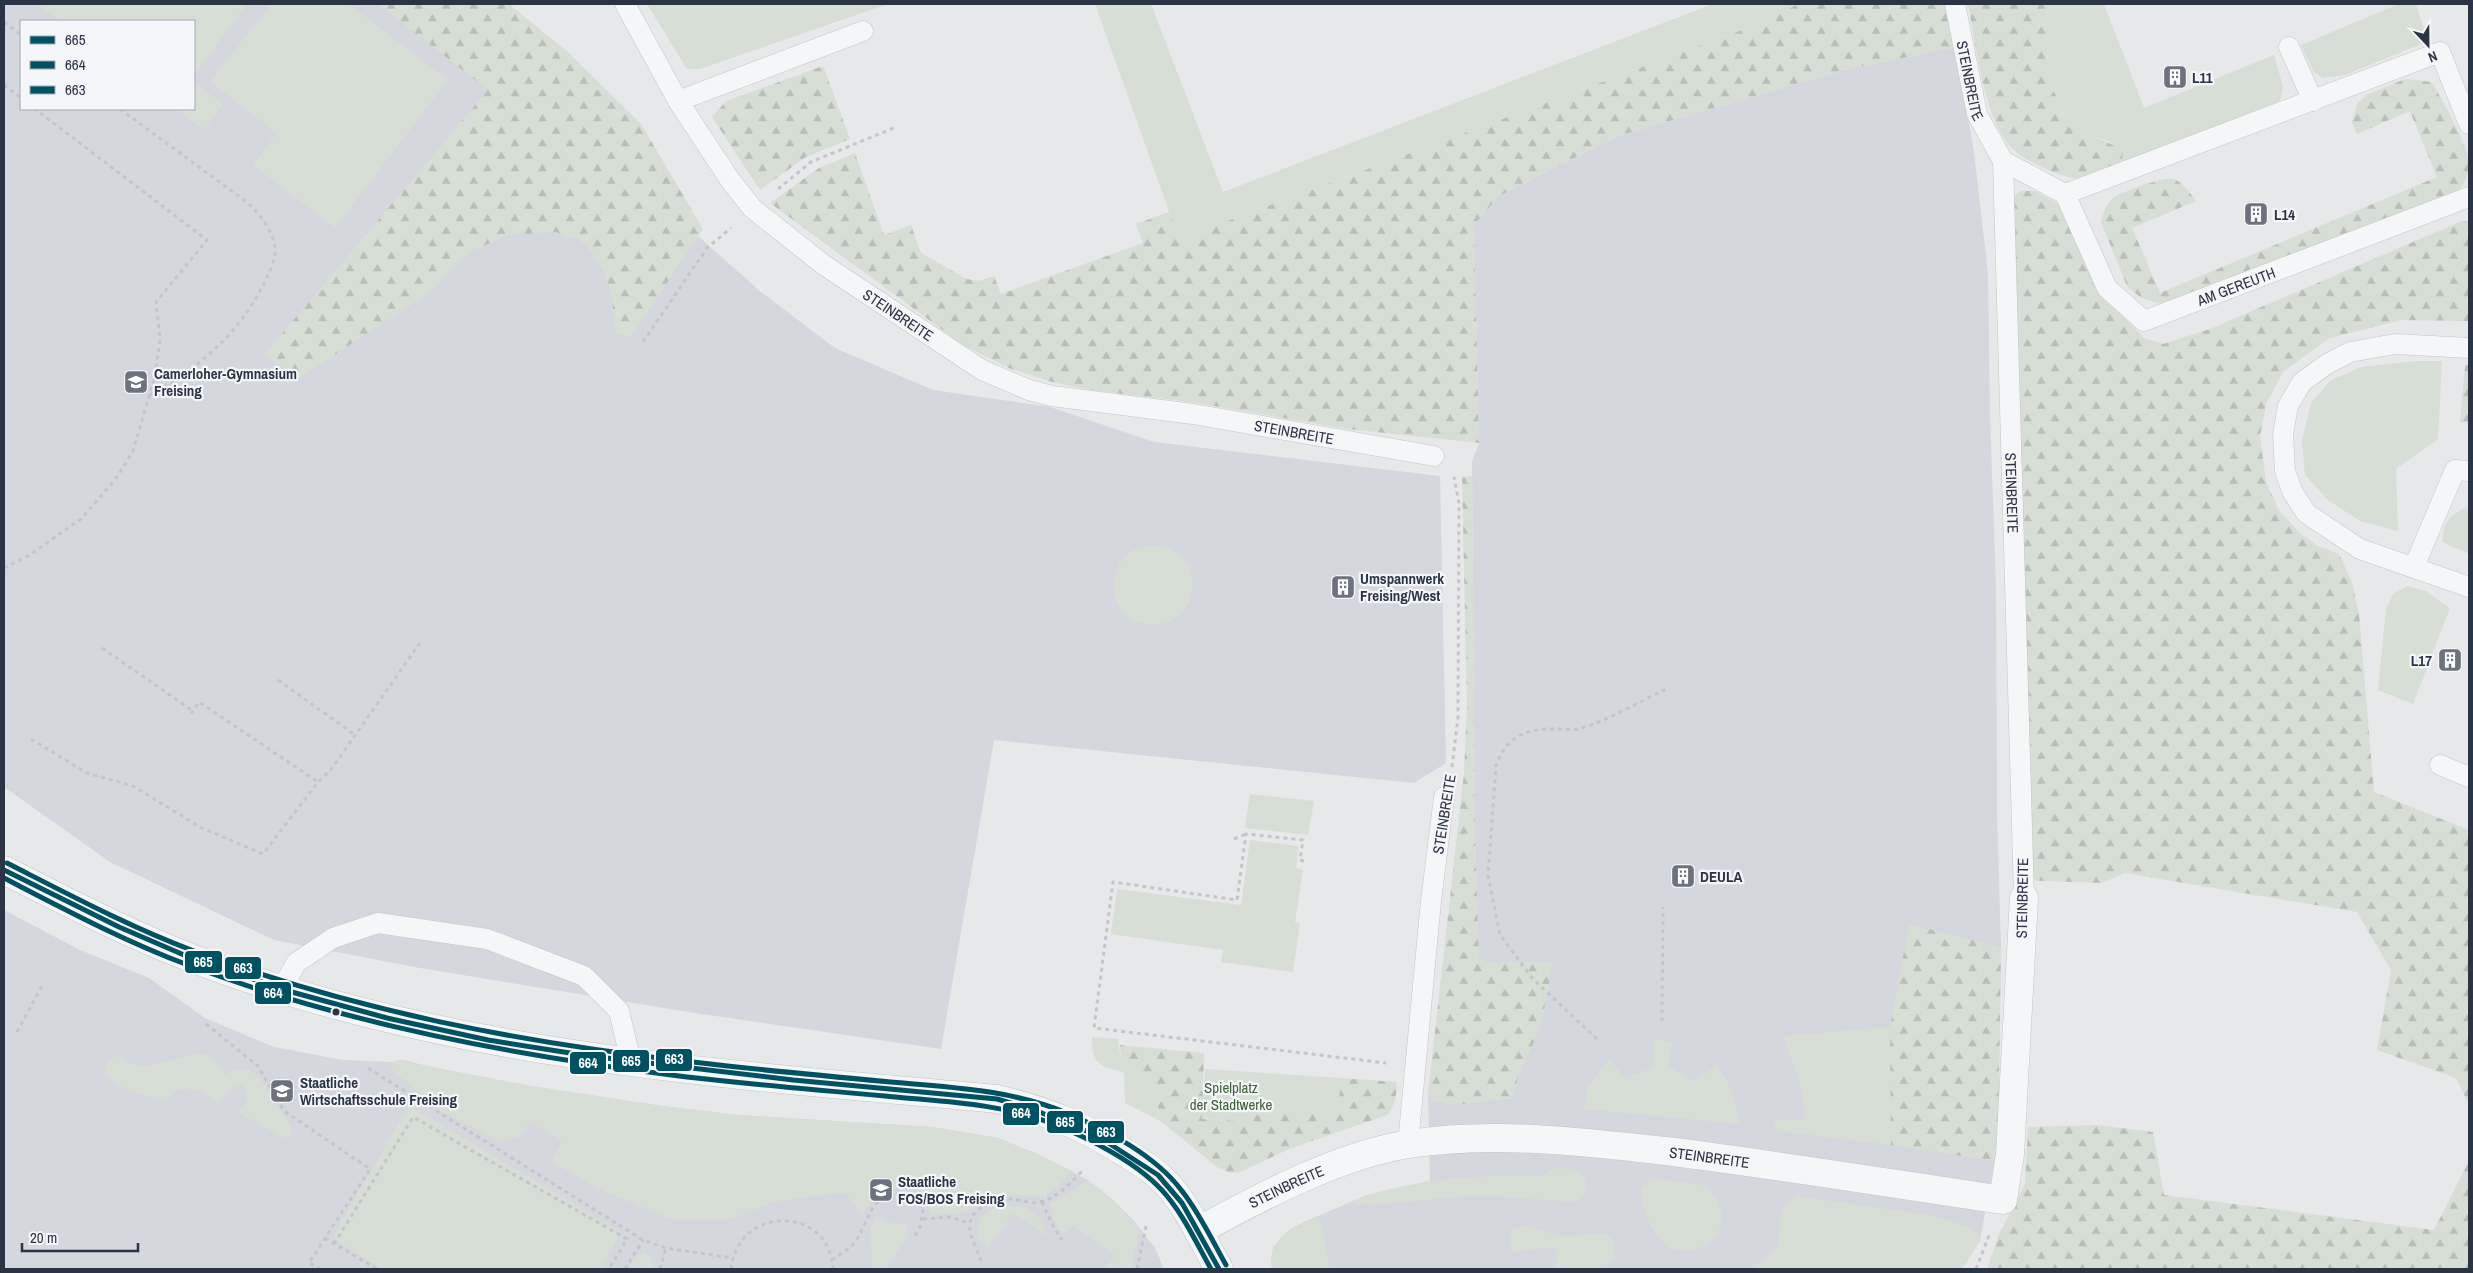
<svg xmlns="http://www.w3.org/2000/svg" width="2473" height="1273" font-family="'Archivo Narrow',sans-serif">
	<style>
		.built { fill: #d4d7dd; fill-rule: evenodd }
		.green { fill: #d6ded6 }
		.forest { fill: url(#forest-firs) }
		.lines { fill: none; stroke-linecap: round; stroke-linejoin: round }
		.service-casing { stroke: #c4c6c8; stroke-width: 21 }
		.minor-casing { stroke: #c4c6c8; stroke-width: 29 }
		.tertiary-casing { stroke: #c4c6c8; stroke-width: 29 }
		.path { stroke: #c5c6ca; stroke-width: 3; stroke-dasharray: 4 4; stroke-linecap: butt }
		.service { stroke: #f5f6f7; stroke-width: 20 }
		.minor { stroke: #f5f6f7; stroke-width: 28 }
		.tertiary { stroke: #f5f6f7; stroke-width: 28 }
		.bus-1-casing { stroke: #f4f6f9; stroke-width: 9 }
		.bus-2-casing { stroke: #f4f6f9; stroke-width: 9 }
		.bus-3-casing { stroke: #f4f6f9; stroke-width: 9 }
		.bus-1 { stroke: #005262; stroke-width: 5 }
		.bus-2 { stroke: #005262; stroke-width: 5 }
		.bus-3 { stroke: #005262; stroke-width: 5 }
		.bus-dot { fill: #2b3445; stroke: #f4f6f9; stroke-width: 2 }
		.labels { text-anchor: middle; dominant-baseline: central; stroke-width: 4.5; stroke-linejoin: round; paint-order: stroke }
		.poi-label { font-size: 15px; font-weight: bold; fill: #2b3445; stroke: #f4f6f9; text-anchor: start }
		.street-label { font-size: 15px; fill: #2b3445; stroke: #f4f6f9 }
		.park-label { font-size: 15px; fill: #3f6138; stroke: #f4f6f9 }
		.line-badge { stroke: #f4f6f9; stroke-width: 2 }
		.badge-label { font-size: 14px; text-anchor: middle; font-weight: bold; fill: #fff }
	</style>
	<defs>
		<pattern id="forest-firs" width="22" height="20" patternUnits="userSpaceOnUse" patternTransform="scale(1.25)"><rect width="22" height="20" fill="#d6ded6"/><path d="M5 1l3.5 6h-7zM16 11l3.5 6h-7z" fill="#b8bfb9"/></pattern>
	</defs>
	<rect width="100%" height="100%" fill="#e6e8ea"/>
	<path class="built" d="M4,4h451l200,194 106,94 74,56 98,42 117,17 104,35 286,34 6,287 -32,20 -420,-43 -53,309 -246,-36 -275,-45 -146,-28 -164,-78 -106,-75zM21,21h173v88h-173z
		M1956,47l18,105 14,122 2,143 6,169 1,227 4,134 -3,194 -18,100 -18,28h-690l1,-22 15,-16 16,-9 63,-27 63,-14 -2,-87 51,-136 -4,-119 -3,-378 7,-18 -5,-218 25,-29 119,-60 226,-66z
		M4,910l76,40 69,28 56,40 69,29 69,13 49,2 11,-2 48,12 80,14 131,20 77,9 194,12 65,11 39,16 51,26 24,19 21,21 22,28 9,21h-1160z"/>
	<path class="green" d="M36,4h211l-53,71v-54h-135z
		M271,4h78l99,76 -113,148 -82,-63 24,-32 -67,-51z
		M647,4h241l-188,65h-13z
		M1095,4h56l72,188 490,-188h85l-37,19 -582,216z
		M2044,4h60l40,104 130,-53 9,32 -3,14 -158,61 -13,-20 -24,-10 -19,-16 -15,-30 -4,-34 6,-16z
		M2399,4h17l10,32 -7,9 -74,30 -22,3 -9,-6 -13,-27z
		M194,82l29,22 -19,26 -28,-21h18z
		M2416,361h26l-4,78 -42,30 2,62 -38,-10 -32,-21 -23,-25 -3,-35 9,-37 19,-22 31,-14z
		M2469,506v48l-27,-12c2,-23 8,-27 27,-36z
		M1113 585a40 40 0 1 1 80 0a40 40 0 1 1-80 0Z
		M2408,586l17,5 25,17 -37,96 -35,-14 8,-81 7,-15z
		M1250,794l64,7 -6,34 -63,-7z
		M1250,840l49,6 -3,22 7,2 -8,52 5,1 -7,49 -72,-10 2,-12 -112,-16 6,-45 124,16z
		M1890,1027l1,118 -114,-14 -3,-11 31,-1 -5,-37 -17,-46z
		M1092,1037l26,2 2,16 9,15 28,18 2,32 -34,-17 -1,-30c-26,-9 -32,-7 -32,-36z
		M1654,1039l19,3 -5,24 27,15 22,-16c14,19 20,36 22,59l-156,-15 5,-22 21,-28 16,19 29,-11z
		M198,1053c13,1 22,10 27,22 29,-18 37,7 50,29 5,8 11,14 16,22v9l-5,4 -47,-26 9,-15 -6,-14 -16,7 -7,11c-17,-10 -26,-17 -45,-11l-3,6 -9,5c-19,-10 -55,-11 -57,-36l9,-11 15,8 15,4z
		M397,1060l134,26 131,20 77,9 194,12 65,11 39,16 35,17c-33,42 -36,18 -75,25 -13,3 -20,12 -31,15 -10,4 -24,2 -35,4l-12,-24c-25,-9 -46,1 -56,24l-18,-22h-9l-63,9 -40,17 -60,1 -67,-28 -55,-30 11,-21 -32,-19 -9,14 -17,6 -11,-3 -51,-28 -48,-39 -4,-7z
		M1205,1069l136,9 -3,34 -59,-4 -43,13 -34,-2z
		M409,1105l212,127 -21,37h-217l-51,-31z
		M1560,1168l15,1 11,10v13l-8,8 -6,2 -93,-7 -105,10 -23,-1c15,-11 35,-14 54,-18 46,-9 89,-12 137,-10l10,-7z
		M1651,1178l54,7c7,7 14,15 16,26 6,32 -36,54 -59,30 -9,-8 -13,-19 -17,-30 -7,-14 -6,-23 6,-33z
		M1088,1180l24,19 28,31 -9,39h-26l10,-14 -43,-29 -8,10c-5,-9 -16,-22 -13,-33z
		M1797,1196l133,19 40,12 9,9 1,5 -18,28h-211c51,-25 9,-50 46,-73z
		M1008,1205c22,1 33,9 39,31l-34,-23 -26,38 -10,-17 3,-16 14,-10z
		M876,1217l14,6 16,1 3,12 -24,33h-14c4,-19 -7,-36 5,-52z
		M1314,1218h6l10,51h-58c-6,-28 19,-42 42,-51z
		M1526,1225l34,11 46,-2c5,4 9,10 9,16 2,23 -43,19 -57,19l-3,-22 -43,5 -2,-19 3,-4z
		M644,1252l6,5 4,12h-26l6,-10z"/>
	<path class="forest" d="M378,4h131l60,49 72,71 62,105 -72,108 -16,-4 -3,-37 -9,-26 -12,-19 -10,-10 -25,-9 -47,3 -40,17 -41,42 -129,84 -35,-23 224,-265z
		M1798,4h148l10,43 -112,23 -226,66 -119,60 -25,29 5,218 -132,-14 -156,-27 -101,-12 -38,-8 -41,-13 -48,-24 -193,-142 49,-35 36,-15 29,82 27,-10 10,28 46,26 12,2 15,-5 7,18 142,-51 -7,-19 33,-12 10,27 582,-216z
		M1968,4h76l9,32 -6,16 4,34 15,30 19,16 38,18 -1,12c-31,18 -39,22 -74,8 -11,-5 -24,-11 -33,-19 -31,-27 -39,-107 -47,-147z
		M823,66l27,73 -44,18 -46,33 -48,-73 14,-16z
		M2405,79l26,3c9,12 37,65 38,78 2,13 -5,24 -12,33l-294,112 -23,-8 -13,-11 -26,-64c2,-8 5,-18 12,-24 8,-6 51,-22 60,-19 10,3 17,14 23,22l-64,27 28,65 277,-116 -27,-66 -53,23 -5,-12 5,-18 9,-9z
		M2021,191h14l22,12 15,17 16,36 35,60 21,22 19,6 47,-15 252,-108h7v100l-68,-1 -71,18 -47,34 -17,32 -6,32 6,46 14,30 21,22 17,12 21,8 13,28 7,32 15,178 95,38v275l-13,-27 -79,-28 14,-80 -34,-58 -232,-39 -23,10 -88,-3 -8,-678z
		M2465,365h4v57h-9z
		M1472,476l3,363 4,119 10,5 64,-2c-4,21 -7,44 -13,65 -8,25 -23,46 -27,72l-58,7 -23,-4 -4,-7 36,-321 3,-67 -5,-229z
		M1909,924l92,23 -3,194 -4,20 -103,-16 -1,-118z
		M1120,1045l84,8 -2,66 34,2 43,-13 59,4 3,-34 56,4c-1,13 -1,23 -10,33l-98,34 -49,23 -10,1 -13,-6 -58,-47 -2,-32c-18,-11 -38,-19 -37,-43z
		M2097,1125l56,7 11,63 270,35 35,-69v108h-482l12,-35 26,-50 3,-57z"/>
	<g class="lines">
		<defs>
			<g id="service">
				<path id="s1" d="M625,4l53,97 52,79 23,29 71,56 158,105 47,20 23,6 141,18 241,42"/>
				<path id="s2" d="M1955,4l22,110 26,47 21,737"/>
				<path d="M2289,47l24,54"/>
				<path d="M678,101l185,-70"/>
				<path d="M2003,161l62,33 375,-142 29,72"/>
				<path id="s3" d="M2065,194l42,94 37,33 325,-124"/>
				<path d="M2469,348l-74,-4 -45,8 -23,12 -25,18 -14,24 -5,28 2,37 8,22 14,21 53,35 109,38"/>
				<path d="M2414,567l41,-97 14,1"/>
				<path d="M2440,765l29,12"/>
				<path d="M282,989l14,-26 37,-25 45,-15 109,16 97,37 35,35 9,38 -1,14"/>
				<path d="M1408,1144l23,-243 13,-104"/>
			</g>
			<g id="minor">
				<path id="s4" d="M1198,1231c62,-34 141,-76 211,-87 88,-13 177,-2 265,8 110,14 220,32 329,48l7,-46 14,-256"/>
			</g>
			<path id="tertiary" d="M4,870c61,31 122,63 187,88 257,99 535,116 806,141 50,12 87,27 130,55 14,8 29,18 40,30 22,24 36,57 52,85"/>
		</defs>
		<use href="#service" class="service-casing"/>
		<use href="#minor" class="minor-casing"/>
		<use href="#tertiary" class="tertiary-casing"/>
		<path class="path" d="M4,22l17,13
			M4,85l17,13
			M120,109l128,94c12,12 25,27 27,45 1,11 -5,23 -10,33 -23,50 -67,88 -115,114
			M778,189l33,-27 85,-35
			M643,342l64,-94 24,-20
			M4,568l24,-12 53,-37 36,-42 16,-26 22,-75 5,-37 -4,-37 51,-62 -172,-131
			M102,648l91,63
			M278,680l77,55
			M191,714l8,-12 119,80
			M31,739l56,34 46,13 67,41 63,27 55,-72 12,-11 92,-131
			M1452,767l6,-50 1,-214 -5,-26
			M1234,839l12,-5
			M1304,861l-4,-1 3,-20 -57,-6 -9,66 -124,-18 -19,146 292,35
			M1662,1021l1,-114
			M206,1024l52,42 26,45 86,58 -61,94 11,6
			M17,1032l25,-46
			M1597,1039l-64,-60 -33,-44 -12,-60 8,-109c11,-31 31,-38 63,-37 7,0 16,2 23,-1 27,-8 60,-28 87,-40
			M368,1068l275,172 23,8 67,10
			M1042,1202l12,26 8,12
			M923,1219l27,-2 19,6
			M325,1238l52,31
			M334,1244l79,-127 214,122 -18,30
			M832,1260c7,-5 16,-10 22,-17 9,-11 12,-26 21,-38 14,-19 37,-12 48,5l-3,17 -5,9
			M981,1261c-3,-11 -13,-26 -11,-37 1,-16 27,-25 40,-25 11,0 20,6 30,3 17,-4 32,-20 43,-32
			M625,1269l18,-29
			M660,1269l6,-21
			M731,1269c7,-65 99,-64 102,0
			M1137,1269l9,-43
			M1976,1269l14,-36"/>
		<use href="#service" class="service"/>
		<use href="#minor" class="minor"/>
		<use href="#tertiary" class="tertiary"/>
		<defs>
			<path id="bus-1" d="M4,870l115,57 72,31 97,33 99,27 101,22 101,16 204,24 204,19 35,10 64,26 62,40 24,28 37,66"/>
			<path id="bus-2" d="M4,878c60,31 120,63 184,87 161,60 329,91 499,112 70,8 140,14 209,20 53,5 105,7 155,26 38,15 90,41 116,73 18,22 30,48 44,73"/>
			<path id="bus-3" d="M7,863c61,31 123,64 187,88 161,60 329,92 499,111 66,8 132,14 198,20 63,6 117,7 176,31 41,18 88,42 115,78 18,23 30,49 44,74"/>
		</defs>
		<use href="#bus-1" class="bus-1-casing"/>
		<use href="#bus-2" class="bus-2-casing"/>
		<use href="#bus-3" class="bus-3-casing"/>
		<use href="#bus-1" class="bus-1"/>
		<use href="#bus-2" class="bus-2"/>
		<use href="#bus-3" class="bus-3"/>
	</g>
	<defs>
		<symbol id="building-square" viewBox="-11 -11 22 22"><rect x="-9" y="-9" width="18" height="18" rx="4" fill="#6c737f" stroke="#f4f6f9"/><path d="M-4-6H4V6H1V3H-1V6H-4ZM-2.5-4.3h1.7v1.8h-1.7ZM.8-4.3h1.7v1.8H.8ZM-2.5-1h1.7V.8h-1.7ZM.8-1h1.7V.8H.8Z" fill="#fff"/></symbol>
		<symbol id="school-square" viewBox="-11 -11 22 22"><rect x="-9" y="-9" width="18" height="18" rx="4" fill="#6c737f" stroke="#f4f6f9"/><path d="M0-5L7-2L0 1L-7-2ZM-4 1L0 2.5L4 1V4Q0 6-4 4Z" fill="#fff"/></symbol>
	</defs>
	<g fill-rule="evenodd">
		<use href="#building-square" x="2161" y="63" width="28" height="28"/>
		<use href="#building-square" x="2242" y="200" width="28" height="28"/>
		<use href="#school-square" x="122" y="368" width="28" height="28"/>
		<use href="#building-square" x="1329" y="573" width="28" height="28"/>
		<use href="#building-square" x="2436" y="646" width="28" height="28"/>
		<use href="#building-square" x="1669" y="862" width="28" height="28"/>
		<use href="#school-square" x="268" y="1077" width="28" height="28"/>
		<use href="#school-square" x="867" y="1176" width="28" height="28"/>
	</g>
	<circle class="bus-dot" cx="336" cy="1012" r="4.5"/>
	<g class="labels">
		<g class="poi-label">
			<text x="2192" y="77">L11</text>
			<text x="2274" y="214">L14</text>
			<text x="154" y="373">Camerloher-Gymnasium<tspan x="154" dy="17">Freising</tspan></text>
			<text x="1360" y="578">Umspannwerk<tspan x="1360" dy="17">Freising/West</tspan></text>
			<text x="2432" y="660" text-anchor="end">L17</text>
			<text x="1700" y="876">DEULA</text>
			<text x="300" y="1082">Staatliche<tspan x="300" dy="17">Wirtschaftsschule Freising</tspan></text>
			<text x="898" y="1181">Staatliche<tspan x="898" dy="17">FOS/BOS Freising</tspan></text>
		</g>
		<g class="street-label">
			<text stroke="none"><textPath href="#s2" startOffset="78">STEINBREITE</textPath></text>
			<text stroke="none"><textPath href="#s3" startOffset="251">AM GEREUTH</textPath></text>
			<text stroke="none"><textPath href="#s1" startOffset="422">STEINBREITE</textPath></text>
			<text stroke="none"><textPath href="#s1" startOffset="842">STEINBREITE</textPath></text>
			<text stroke="none"><textPath href="#s2" startOffset="498">STEINBREITE</textPath></text>
			<text transform="translate(1444 814) rotate(-81)">STEINBREITE</text>
			<text transform="translate(2022 898) rotate(-89)">STEINBREITE</text>
			<text stroke="none"><textPath href="#s4" startOffset="531">STEINBREITE</textPath></text>
			<text stroke="none"><textPath href="#s4" startOffset="99">STEINBREITE</textPath></text>
		</g>
		<g class="park-label">
			<text x="1231" y="1087">Spielplatz<tspan x="1231" dy="17">der Stadtwerke</tspan></text>
		</g>
	</g>
	<g class="line-badge">
		<rect x="184" y="950" width="39" height="24" rx="5" fill="#005262"/>
		<rect x="224" y="956" width="38" height="24" rx="5" fill="#005262"/>
		<rect x="254" y="981" width="38" height="24" rx="5" fill="#005262"/>
		<rect x="655" y="1048" width="38" height="24" rx="5" fill="#005262"/>
		<rect x="612" y="1049" width="38" height="24" rx="5" fill="#005262"/>
		<rect x="569" y="1051" width="38" height="24" rx="5" fill="#005262"/>
		<rect x="1002" y="1102" width="38" height="24" rx="5" fill="#005262"/>
		<rect x="1046" y="1110" width="38" height="24" rx="5" fill="#005262"/>
		<rect x="1087" y="1120" width="38" height="24" rx="5" fill="#005262"/>
	</g>
	<g class="badge-label">
		<text x="203" y="967">665</text>
		<text x="243" y="973">663</text>
		<text x="273" y="998">664</text>
		<text x="674" y="1064">663</text>
		<text x="631" y="1066">665</text>
		<text x="588" y="1068">664</text>
		<text x="1021" y="1118">664</text>
		<text x="1065" y="1127">665</text>
		<text x="1106" y="1137">663</text>
	</g>
	<rect width="2473" height="1273" fill="none" stroke="#2b3445" stroke-width="10"/>
	<rect x="20" y="20" width="175" height="90" fill="#f4f6f9" stroke="#a4a8b1"/>
	<rect x="30" y="36" width="25" height="8" fill="#005262" stroke="#a4a8b1"/>
	<text x="65" y="45" font-size="15" fill="#2b3445">665</text>
	<rect x="30" y="61" width="25" height="8" fill="#005262" stroke="#a4a8b1"/>
	<text x="65" y="70" font-size="15" fill="#2b3445">664</text>
	<rect x="30" y="86" width="25" height="8" fill="#005262" stroke="#a4a8b1"/>
	<text x="65" y="95" font-size="15" fill="#2b3445">663</text>
	<g transform="translate(2428 45) rotate(158)" stroke="#f4f6f9" stroke-width="4" paint-order="stroke">
	<path d="M0-4L9 19L0 12L-9 19Z" fill="#2b3445"/>
	<text y="-8" font-size="14" font-weight="bold" text-anchor="middle" fill="#2b3445">N</text>
	</g>
	<path d="M22 1243v8h116v-8" fill="none" stroke="#2b3445" stroke-width="2.5"/>
	<text x="30" y="1243" font-size="15" fill="#2b3445" stroke="#f4f6f9" stroke-width="4" paint-order="stroke">20 m</text>
</svg>
